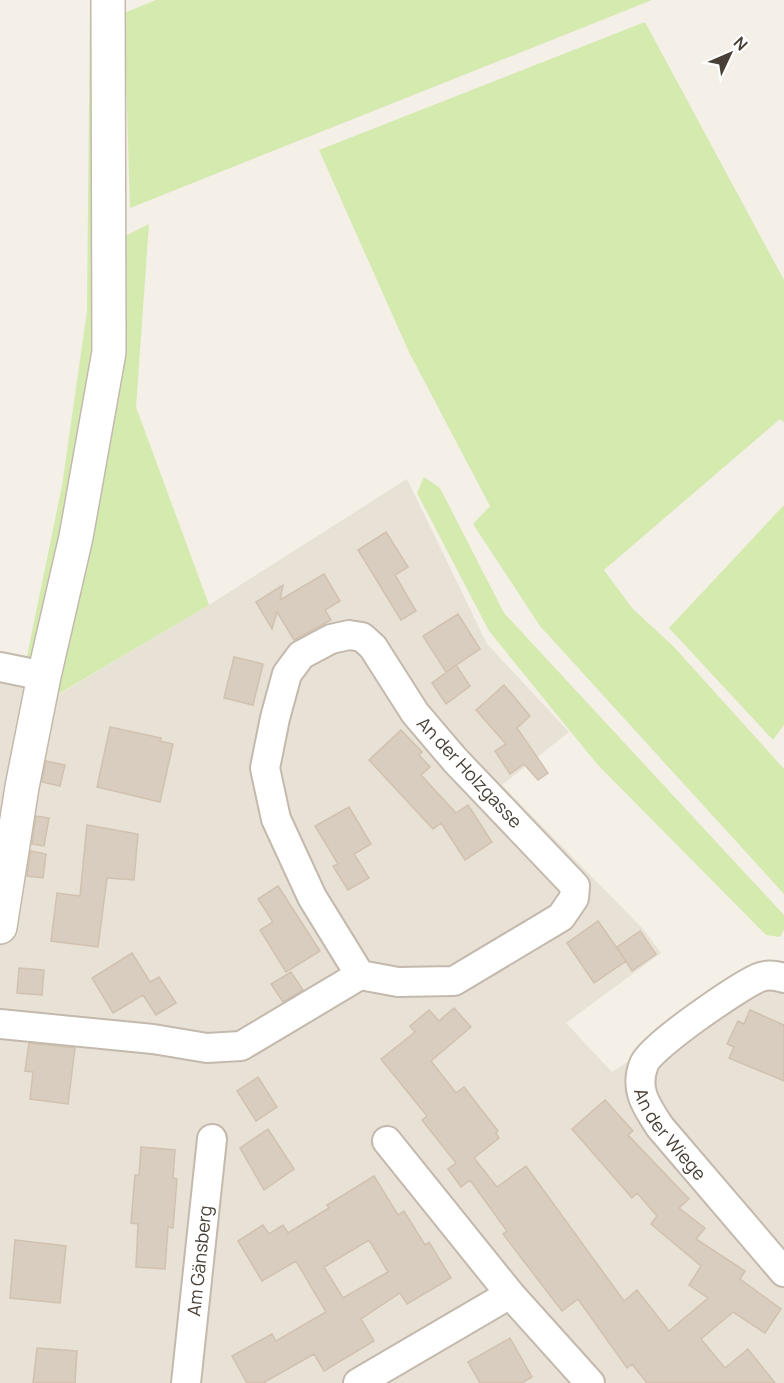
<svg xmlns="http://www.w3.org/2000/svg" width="784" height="1383" font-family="Manrope,sans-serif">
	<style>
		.residential { fill: #e8e1d5 }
		.green { fill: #d4eaae }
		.building { fill: #d9cdbf; stroke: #d1c1af; stroke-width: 1.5; fill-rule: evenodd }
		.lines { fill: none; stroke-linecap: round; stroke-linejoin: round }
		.minor-casing { stroke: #c3b9ac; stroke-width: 32 }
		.tertiary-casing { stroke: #c3b9ac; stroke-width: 36 }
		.minor { stroke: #fff; stroke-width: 28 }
		.tertiary { stroke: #fff; stroke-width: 33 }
		.labels { text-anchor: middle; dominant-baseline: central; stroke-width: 4.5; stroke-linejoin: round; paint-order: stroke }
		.street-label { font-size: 18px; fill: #483f36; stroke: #fff }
	</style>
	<rect width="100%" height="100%" fill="#f4efe7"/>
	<path class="residential" d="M407,479l80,165 82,88 -67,53 141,144 18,24 -95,70 46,49 172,-108v419h-784v-726l56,39 153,-91z"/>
	<path class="green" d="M90,0h3l2,310 -12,116 -47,232 -10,3 36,-175 25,-175z
		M156,0h496l-522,208 -6,-195z
		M645,22l139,258v142l-4,-3 -176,151 28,38 42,39 110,122v125l-244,-268 -67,-102 17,-18 -81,-154 -90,-202z
		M149,224l-13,183 73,198 -154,91 68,-459z
		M424,477l16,11 64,125 280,302v15l-4,7 -14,-2 -169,-171 -108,-133 -72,-138z
		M784,505v220l-11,15 -104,-112z"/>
	<path class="building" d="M386,532l22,35 -13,8 21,36 -15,9 -43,-70z
		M324,574l16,27 -15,9 6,10 -37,20 -17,-28 -5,17 -16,-27 27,-17 -3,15z
		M458,614l22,35 -34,23 -23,-36z
		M234,657l29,7 -10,41 -29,-7z
		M456,665l14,21 -24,18 -14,-21z
		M504,685l26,31 -13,12 31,45 -10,7 -14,-16 -14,10 -15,-23 11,-7 -30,-34z
		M110,727l51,11 -1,3 13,3 -13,58 -63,-15z
		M401,730l21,22 -3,3 11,12 -9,8 35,38 12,-8 24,37 -27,18 -24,-37 -8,6 -64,-69z
		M46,761l19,4 -5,21 -18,-4z
		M349,807l22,37 -17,10 15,24 -21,12 -15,-24 5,-2 -23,-38z
		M36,816l13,2 -5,28 -12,-2z
		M87,825l51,9 -4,46 -27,-2 -9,69 -47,-6 6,-48 23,3z
		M31,851l15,3 -3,24 -16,-2z
		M278,886l42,65 -34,21 -26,-42 13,-8 -15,-23z
		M598,921l28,40 -32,22 -27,-40z
		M640,931l16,23 -24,17 -15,-24z
		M132,953l18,29 9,-5 17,26 -20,12 -13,-20 -30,18 -21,-35z
		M19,968l25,2 -2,25 -25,-2z
		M291,972l12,18 -20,12 -12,-18z
		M454,1008l17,19 -40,34 25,32 8,-6 34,44 -2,2 3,5 -25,20 23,29 29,-21 98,135 13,-11 32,41 39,-33 -19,-13 12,-19 -50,-42 6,-8 -20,-23 -5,5 -60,-69 33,-29 28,31 -5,4 61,64 -10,9 26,20 -9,11 49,32 -5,8 41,30 -16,24 -32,-21 -32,27 24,29 23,-19 27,34h-128l-15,-19 -5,4 -49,-69 -16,12 -59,-77 4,-3 -37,-51 -9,7 -13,-18 8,-6 -34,-43 5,-4 -46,-57 34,-27 -5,-6 19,-16 10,11z
		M750,1010l34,15v56l-55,-23 5,-11 -7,-3 11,-23 6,3z
		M29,1043l46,5 -7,56 -38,-5 3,-27 -8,-1z
		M258,1077l19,30 -21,14 -19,-30z
		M268,1129l26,40 -30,21 -24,-42z
		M141,1147l34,3 -2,28 4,1 -4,49 -5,-1 -3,42 -29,-2 2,-43 -7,-1 4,-48h4z
		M374,1176l24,39 6,-4 21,34 4,-3 22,36 -44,26 -7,-11 -39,26 13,22 -50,30 -10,-17 -51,29h-16l-15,-27 40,-22 4,7 50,-29 -30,-51 -34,20 -24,-40 25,-16 6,9 14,-9 5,8 41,-25 -2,-3zM369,1240l19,32 -45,26 -19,-31z
		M15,1240l51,6 -6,57 -50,-5z
		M510,1338l22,39 -10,6h-42l-12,-21z
		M37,1348l40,3 -2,32h-42z"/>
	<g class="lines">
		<defs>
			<g id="minor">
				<path d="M0,667l44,9"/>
				<path id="s1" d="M784,978c-9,-3 -17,-4 -26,0 -20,9 -107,68 -114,86 -10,25 2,42 16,63l124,145"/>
				<path d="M0,1024l153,15 54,9 34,-2 119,-71 38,7 56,-1 107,-64 13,-19 1,-12 -120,-126 -40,-47 -42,-66 -11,-10 -13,-2 -18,4 -30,16 -14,19 -12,44 -10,50 11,51 36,78 48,78"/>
				<path d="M387,1141l123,153 80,89"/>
				<path id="s2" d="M186,1383l26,-244"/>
				<path d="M358,1383l152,-89"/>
			</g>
			<path id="tertiary" d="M0,927l22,-140 22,-111 32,-139 33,-185 -1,-352"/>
		</defs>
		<use href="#minor" class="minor-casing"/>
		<use href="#tertiary" class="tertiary-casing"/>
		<use href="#minor" class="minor"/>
		<use href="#tertiary" class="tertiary"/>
	</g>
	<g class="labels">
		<g class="street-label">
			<text transform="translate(470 772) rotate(47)">An der Holzgasse</text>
			<text stroke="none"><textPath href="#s1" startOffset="250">An der Wiege</textPath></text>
			<text stroke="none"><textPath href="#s2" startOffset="123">Am Gänsberg</textPath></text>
		</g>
	</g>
	<g transform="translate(730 54) rotate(46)" stroke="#ffffff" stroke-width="4.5" paint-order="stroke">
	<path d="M0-4.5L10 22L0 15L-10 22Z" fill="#483f36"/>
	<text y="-9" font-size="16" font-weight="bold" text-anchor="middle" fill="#483f36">N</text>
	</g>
</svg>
